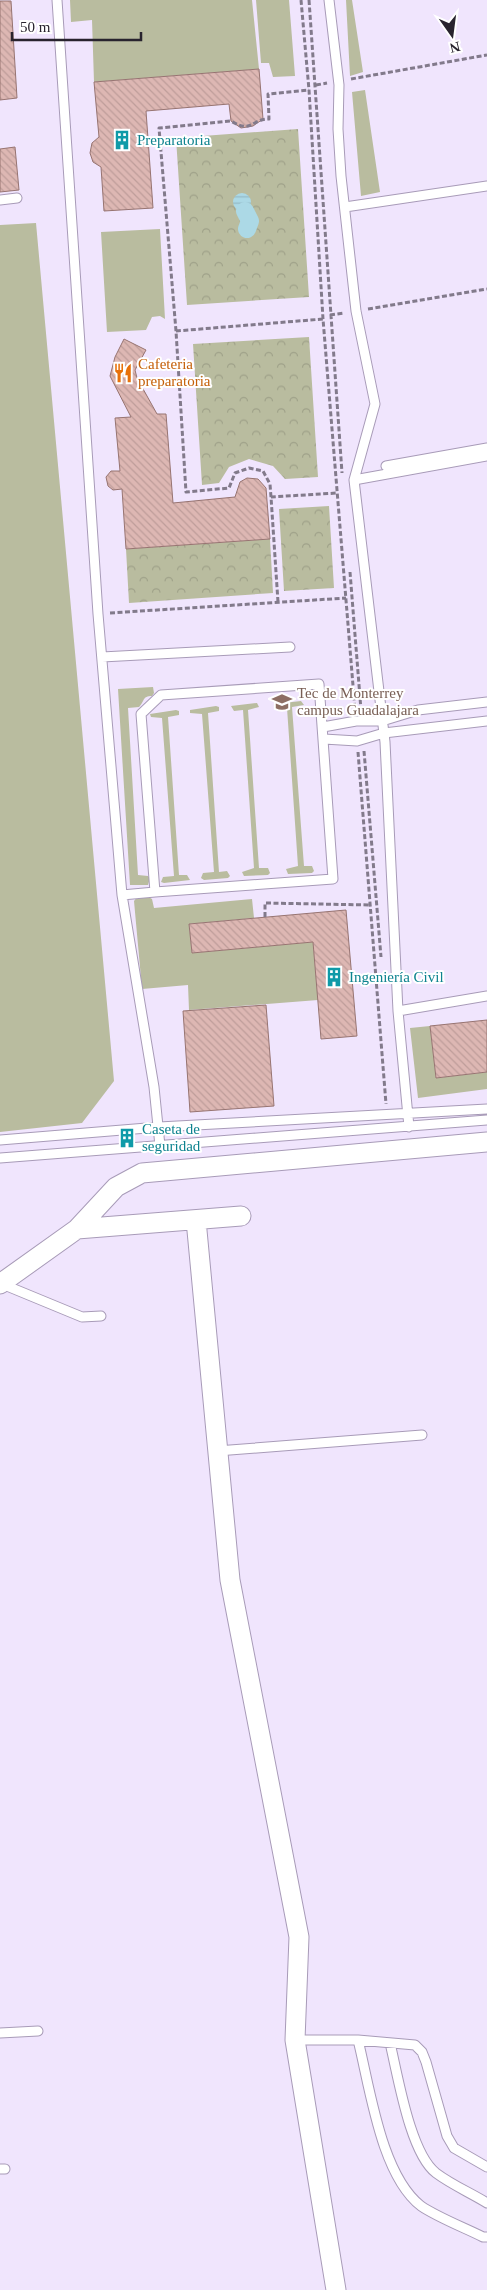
<svg xmlns="http://www.w3.org/2000/svg" width="487" height="2290" font-family="'Times New Roman',serif">
	<style>
		.grass { fill: #b9bc9f }
		.park { fill: url(#park-crowns) }
		.water { fill: url(#water-rules) }
		.lines { fill: none; stroke-linecap: round; stroke-linejoin: round }
		.canal { stroke: #acd9e6; stroke-width: 18 }
		.building { fill: url(#building-back-hatch); stroke: #977471 }
		.lane-casing { stroke: #a89bb8; stroke-width: 11 }
		.street-casing { stroke: #a89bb8; stroke-width: 21 }
		.path { stroke: #827a8b; stroke-width: 3; stroke-dasharray: 5 2.5; stroke-linecap: butt }
		.lane { stroke: #fff; stroke-width: 9 }
		.street { stroke: #fff; stroke-width: 19 }
		.labels { text-anchor: middle; dominant-baseline: central; stroke-width: 4; stroke-linejoin: round; paint-order: stroke }
		.culture-label { font-size: 15px; fill: #0d838f; stroke: #fff; text-anchor: start }
		.food-label { font-size: 15px; fill: #c56008; stroke: #fff; text-anchor: start }
		.education-label { font-size: 15px; fill: #785e54; stroke: #fff; text-anchor: start }
	</style>
	<defs>
		<pattern id="park-crowns" width="20" height="18" patternUnits="userSpaceOnUse" patternTransform="scale(1.25)"><rect width="20" height="18" fill="#b9bc9f"/><path d="M2 6a3 3 0 1 1 6 0M12 15a3 3 0 1 1 6 0" fill="none" stroke="#9fa189"/></pattern>
		<pattern id="water-rules" width="6" height="5" patternUnits="userSpaceOnUse" patternTransform="scale(1.25)"><rect width="6" height="5" fill="#acd9e6"/><path d="M0 2.5h6" fill="none" stroke="#94bac6"/></pattern>
		<pattern id="building-back-hatch" width="6" height="6" patternUnits="userSpaceOnUse" patternTransform="scale(1.25)"><rect width="6" height="6" fill="#ddb7b3"/><path d="M-1 5l2 2M0 0l6 6M5-1l2 2" fill="none" stroke="#be9d9a"/></pattern>
	</defs>
	<rect width="100%" height="100%" fill="#f0e5fd"/>
	<path class="grass" d="M70,0h182l7,69 -165,13 -2,-62 -21,2z
		M256,0h33l6,76 -22,1 -4,-14h-8z
		M346,0h6l11,72 -13,4z
		M365,90l15,102 -19,4 -9,-104z
		M36,223l78,858 -32,42 -82,9v-907z
		M160,229l5,90 -5,-3 -8,1 -6,13 -39,2 -6,-100z
		M153,687l1,6 -2,3c-10,0 -7,5 -13,11l-11,1 10,167 10,1 2,2 -2,7h-18l-12,-196z
		M301,701l3,4 -12,2 12,159h8l2,5 -2,2 -24,1 -2,-5 12,-3 -11,-158 -9,1 -3,-5z
		M257,703l2,4 -11,3 11,158h9l2,5 -2,2 -24,1 -2,-4 12,-4 -11,-158 -9,1 -3,-5z
		M216,706l3,1v4l-11,2 11,159 8,-1 3,5 -2,2 -24,2 -3,-2 2,-5 11,-1 -12,-158 -12,-1v-3z
		M176,710l3,1v4l-11,2 11,158h8l3,5 -26,3 -3,-1 2,-5 11,-1 -12,-158 -11,-1 -1,-3z
		M138,896h9l5,3 2,9 98,-9 2,19 -65,6 3,29 121,-11 5,58 -129,10 -1,-25 -46,4 -8,-88z
		M430,1026l6,52 51,-6v17l-69,9 -8,-70z"/>
	<path class="park" d="M298,129l11,168 -122,8 -11,-167z
		M309,337l9,140 -33,2 -12,-13 -24,-7 -20,8 -10,16 -17,2 -9,-141z
		M329,506l5,82 -50,3 -5,-82z
		M270,539l3,54 -144,10 -3,-54z"/>
	<path class="water" d="M233 202a9 9 0 1 1 18 0a9 9 0 1 1-18 0Z"/>
	<g class="lines">
		<path class="canal" d="M245,211l5,10 -3,8"/>
	</g>
	<path class="building" d="M0,1h11l6,97 -17,2z
		M259,69l4,50 -10,7 -12,2 -10,-7 -2,-17 -83,7 7,97 -49,3 -3,-44 -8,-5 -3,-9 2,-10 7,-6 -5,-55z
		M15,147l4,43 -19,2v-43z
		M124,339l22,11 -11,20 2,8 20,36h9l7,89 62,-6 5,-15 7,-4 11,1 8,9 4,51 -144,10 -4,-60 -9,1 -5,-4 -2,-9 5,-6h9l-5,-53 16,-1 -21,-41 5,-19z
		M346,910l11,126 -36,3 -8,-97 -121,11 -3,-29z
		M266,1005l8,101 -84,6 -7,-101z
		M487,1020v52l-51,6 -6,-52z"/>
	<g class="lines">
		<defs>
			<path id="lane" d="M57,0l41,614 24,281 32,192 6,59
				M329,0l10,85 -1,44 3,47 15,135 19,93 -21,76 31,262 13,269
				M0,200l17,-2
				M345,207l142,-21
				M386,466l101,-18
				M354,480l133,-24
				M102,657l188,-10
				M319,684l14,195 -178,13 -14,-178 20,-19z
				M323,727l33,-6h26l36,-11 69,-8
				M324,739l33,2 27,-8 103,-12
				M122,895l33,-3
				M409,1127l-11,-116 89,-15
				M0,1140l159,-13 328,-18
				M0,1158l487,-38
				M2,1284l80,33 19,-1
				M217,1451l205,-16
				M0,2033l38,-2
				M295,2040h63c12,48 23,135 63,166 16,11 44,22 62,31h4
				M358,2040l57,5 7,7 4,10 21,74 7,12 33,19
				M390,2043c8,33 20,110 46,130 16,12 35,20 51,30
				M0,2169h5"/>
			<path id="street" d="M196,1220l34,360 69,357 -4,103 41,250
				M77,1229l39,-42 26,-14 345,-31
				M0,1284l77,-55 164,-13"/>
		</defs>
		<use href="#lane" class="lane-casing"/>
		<use href="#street" class="street-casing"/>
		<path class="path" d="M301,0l8,90 14,229 32,391
			M309,0l33,473
			M351,79l136,-24
			M316,85l11,-2
			M368,309l119,-20
			M330,315l14,-2
			M176,331l-17,-203 72,-7c21,13 20,-2 38,-2l-1,-25 41,-4
			M271,497l-1,-13 -7,-13 -14,-3 -14,5 -6,15 -43,4 -10,-161 147,-12
			M350,572l11,138
			M278,602l-7,-105 66,-4
			M110,613l236,-15
			M364,751l17,206
			M358,752l28,352
			M265,917v-14l106,2"/>
		<use href="#lane" class="lane"/>
		<use href="#street" class="street"/>
	</g>
	<defs>
		<symbol id="building-bare" viewBox="-9 -9 18 18"><path d="M-4-6H4V6H1V3H-1V6H-4ZM-2.5-4.3h1.7v1.8h-1.7ZM.8-4.3h1.7v1.8H.8ZM-2.5-1h1.7V.8h-1.7ZM.8-1h1.7V.8H.8Z" fill="#0f9aa8" stroke="#fff" stroke-width="2.5" paint-order="stroke"/></symbol>
		<symbol id="restaurant-bare" viewBox="-9 -9 18 18"><path d="M-5-6h1v4h1v-4h1v4h1v-4h1v5L-1.5 .5V6h-2V.5L-5-1ZM5-6V6H3V1.5H1.5Q1.5-4 5-6Z" fill="#e8710a" stroke="#fff" stroke-width="2.5" paint-order="stroke"/></symbol>
		<symbol id="university-bare" viewBox="-9 -9 18 18"><path d="M0-5L7-2L0 1L-7-2ZM-4 1L0 2.5L4 1V4Q0 6-4 4Z" fill="#8d6e63" stroke="#fff" stroke-width="2.5" paint-order="stroke"/></symbol>
	</defs>
	<g fill-rule="evenodd">
		<use href="#building-bare" x="108" y="126" width="28" height="28"/>
		<use href="#restaurant-bare" x="109" y="359" width="28" height="28"/>
		<use href="#university-bare" x="268" y="688" width="28" height="28"/>
		<use href="#building-bare" x="320" y="963" width="28" height="28"/>
		<use href="#building-bare" x="113" y="1124" width="28" height="28"/>
	</g>
	<g class="labels">
		<g class="culture-label">
			<text x="137" y="140">Preparatoria</text>
			<text x="349" y="977">Ingeniería Civil</text>
			<text x="142" y="1129">Caseta de<tspan x="142" dy="17">seguridad</tspan></text>
		</g>
		<g class="food-label">
			<text x="138" y="364">Cafeteria<tspan x="138" dy="17">preparatoria</tspan></text>
		</g>
		<g class="education-label">
			<text x="297" y="693">Tec de Monterrey<tspan x="297" dy="17">campus Guadalajara</tspan></text>
		</g>
	</g>
	<g transform="translate(452 35) rotate(166)" stroke="#ffffff" stroke-width="4" paint-order="stroke">
	<path d="M0-4L9 19L0 12L-9 19Z" fill="#28232e"/>
	<text y="-8" font-size="14" font-weight="bold" text-anchor="middle" fill="#28232e">N</text>
	</g>
	<path d="M12 32v8h129v-8" fill="none" stroke="#28232e" stroke-width="2.5"/>
	<text x="20" y="32" font-size="15" fill="#28232e" stroke="#ffffff" stroke-width="4" paint-order="stroke">50 m</text>
</svg>
